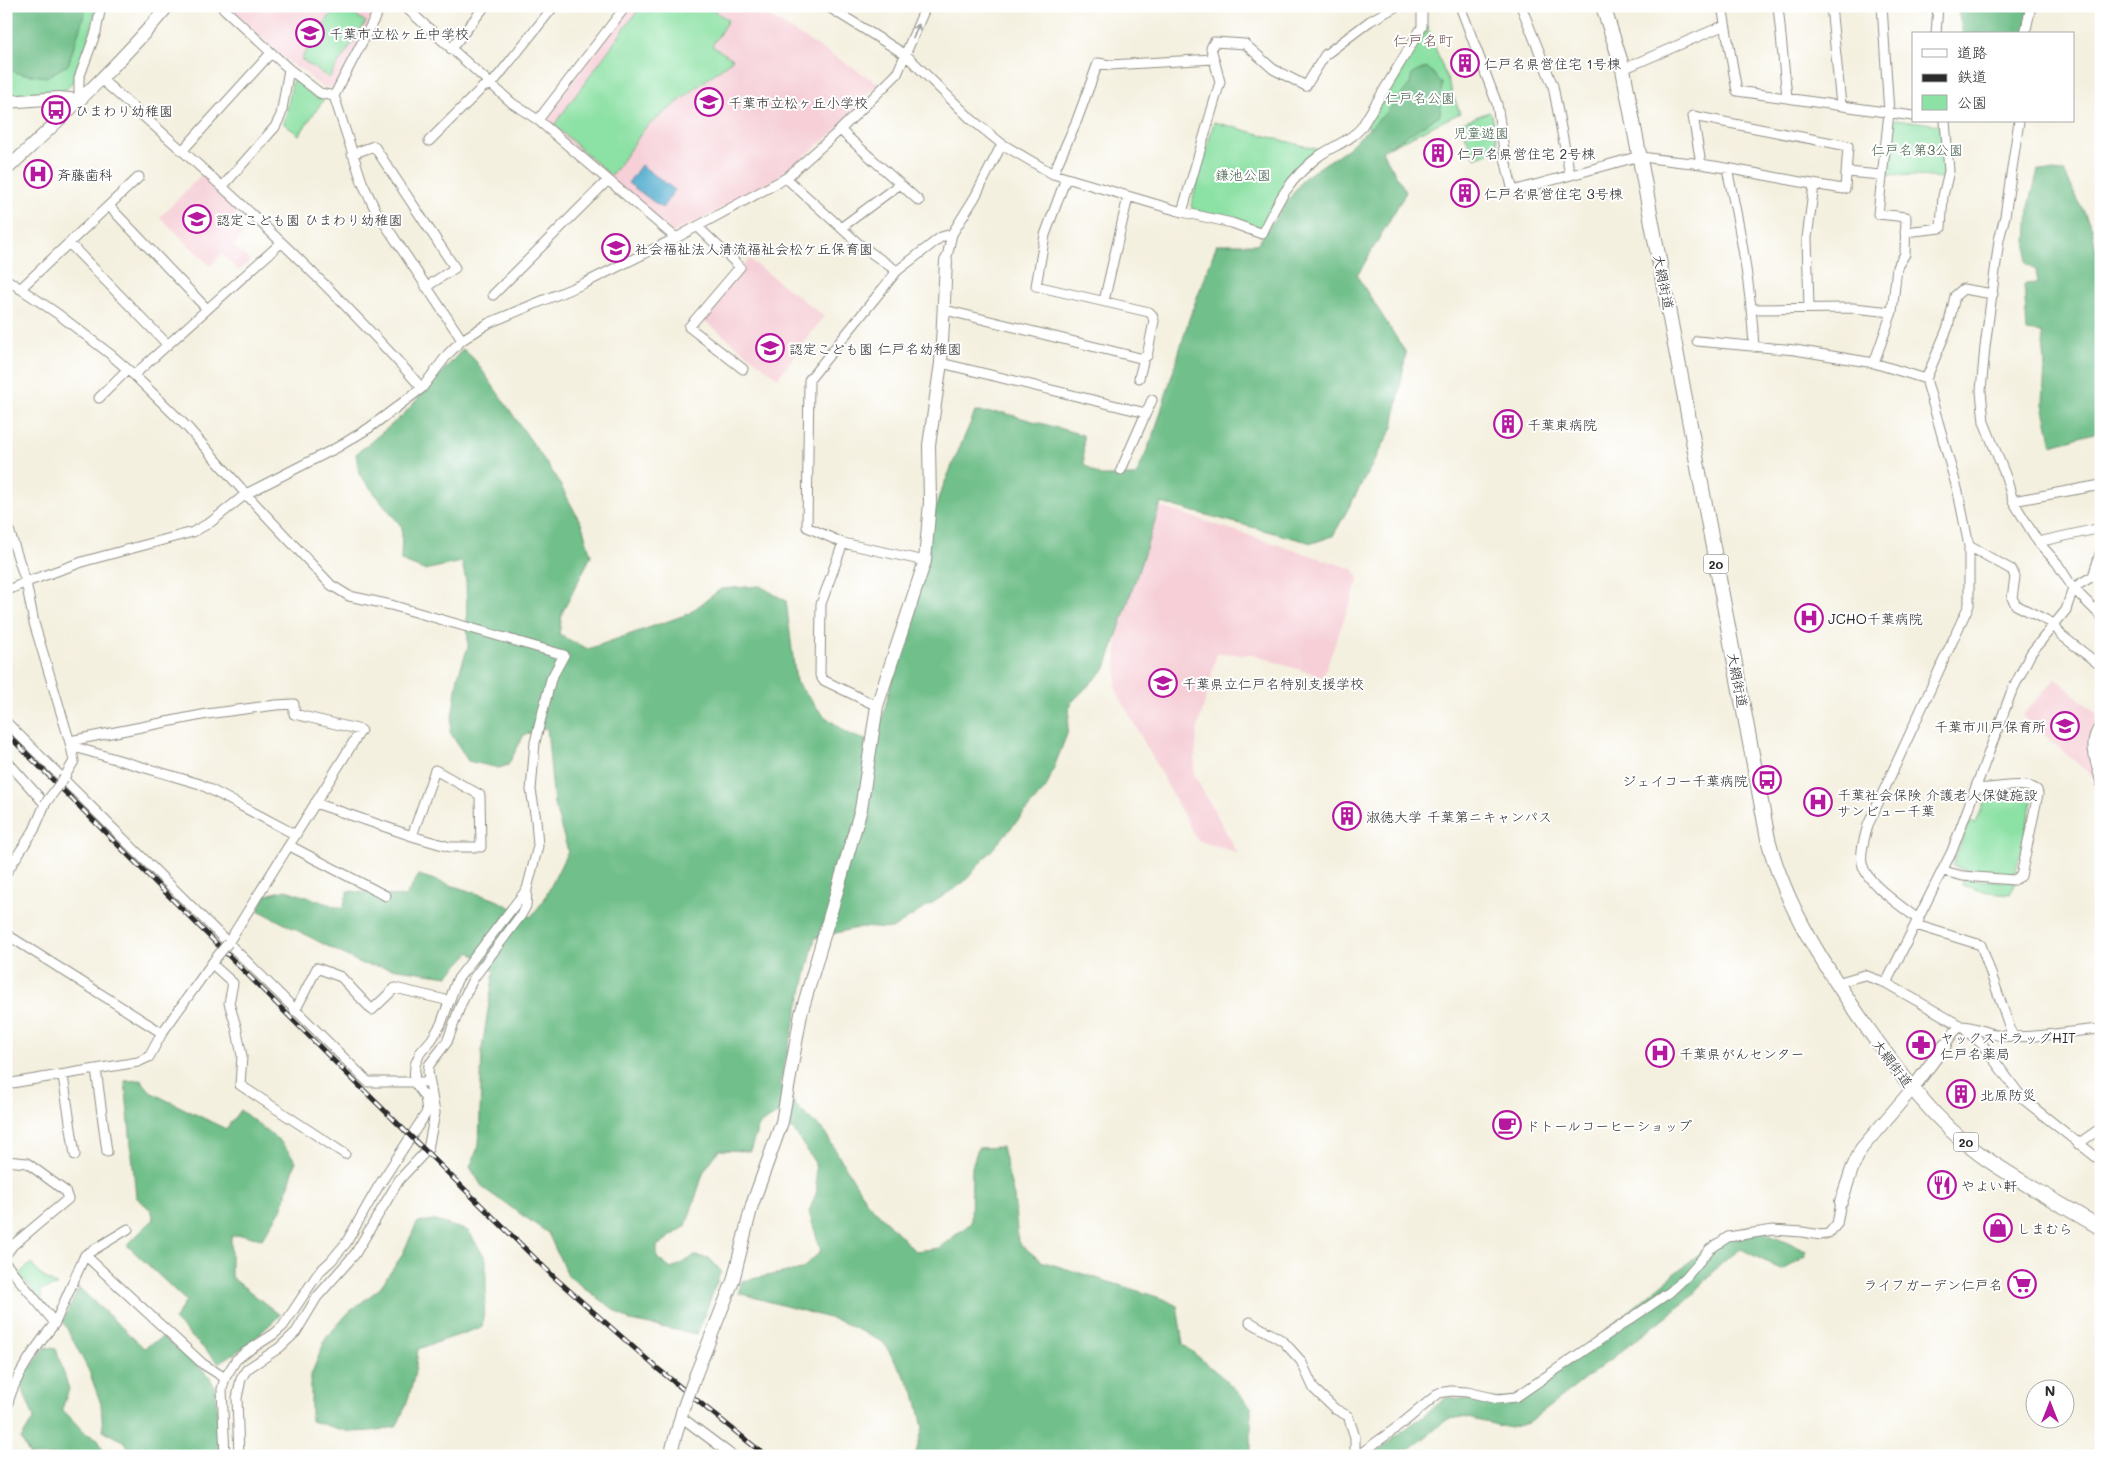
<svg xmlns="http://www.w3.org/2000/svg" width="2107" height="1462" font-family="Mali,'Klee One',sans-serif">
	<style>
		.built { fill: #f6cfd7 }
		.green { fill: #8ce1a4; stroke: #5c8668 }
		.forest { fill: #71bf8a; stroke: #4e755a }
		.water { fill: #50abce; stroke: #3e6b7c }
		.lines { fill: none; stroke-linecap: round; stroke-linejoin: round }
		.street-casing { stroke: #908e85; stroke-width: 11 }
		.secondary-casing { stroke: #908e85; stroke-width: 14 }
		.primary-casing { stroke: #908e85; stroke-width: 16 }
		.street { stroke: #fff; stroke-width: 9 }
		.secondary { stroke: #fff; stroke-width: 12 }
		.primary { stroke: #fff; stroke-width: 14 }
		.rail-casing { stroke: #2b2b2b; stroke-width: 5 }
		.rail { stroke: #fff; stroke-width: 3; stroke-dasharray: 9; stroke-linecap: butt }
		.street-bridge-casing { stroke: #908e85; stroke-width: 11; stroke-linecap: butt }
		.secondary-bridge-casing { stroke: #908e85; stroke-width: 14; stroke-linecap: butt }
		.street-bridge { stroke: #fff; stroke-width: 9 }
		.secondary-bridge { stroke: #fff; stroke-width: 12 }
		.oneway { stroke: #a0a0a0 }
		.labels { text-anchor: middle; dominant-baseline: central; stroke-width: 4; stroke-linejoin: round; paint-order: stroke }
		.shield { fill: #fff; stroke: #6b6b6b; stroke-width: 1 }
		.shield-label { font-size: 12px; font-weight: bold; fill: #2b2b2b }
		.poi-label { font-size: 14px; fill: #2b2b2b; stroke: #fff; text-anchor: start }
		.park-label { font-size: 14px; fill: #48624f; stroke: #fff }
		.street-label { font-size: 14px; fill: #2b2b2b; stroke: #fff }
		.neighbourhood-label { font-size: 15px; fill: #745856; stroke: #fff }
	</style>
	<rect width="100%" height="100%" fill="#fff"/>
	<filter id="ink" filterUnits="userSpaceOnUse"><feTurbulence type="fractalNoise" baseFrequency=".02" numOctaves="2"/><feDisplacementMap in="SourceGraphic" scale="10" xChannelSelector="R" yChannelSelector="G"/><feConvolveMatrix kernelMatrix="1 2 1 2 8 2 1 2 1" color-interpolation-filters="sRGB"/></filter>
	<filter id="wash" filterUnits="userSpaceOnUse"><feTurbulence type="fractalNoise" baseFrequency=".0096" numOctaves="4" result="noise"/><feDisplacementMap in="SourceGraphic" scale="20" xChannelSelector="R" yChannelSelector="G"/><feGaussianBlur stdDeviation="1.12" result="paint"/><feColorMatrix in="noise" values="0 0 0 0 0 0 0 0 0 0 0 0 0 0 0 0 0 1.4 0 .05"/><feComposite in="paint" operator="in"/></filter>
	<g filter="url(#wash)">
		<rect width="100%" height="100%" fill="#f4f0df"/>
		<path class="built" d="M226,6h153l-45,83 -14,-3 -20,-18 -2,1 -13,-10z
			M630,6h122l126,77 -45,50 -35,29 -37,26 -88,45 -130,-112z
			M204,172l38,37 -12,12 13,13 -10,11 17,15 -11,11 -17,-17 -12,12 -50,-49z
			M749,259l75,57 -46,62 -77,-60z
			M1155,505l198,64 6,9 -36,99 -70,-22 -36,-2 -20,79 -3,43 44,78 -41,-13 -81,-150 1,-48 7,-42z
			M2056,678l45,40 -9,13 6,50 -76,-65z"/>
		<path class="green" d="M6,6h90c-3,18 -16,75 -31,84 -10,5 -46,5 -59,6z
			M336,6h5l25,16 -37,56 -28,-19z
			M641,6h67l20,14 -16,26 21,13 -88,69 -34,48 -57,-51z
			M1427,26l33,87 -71,34 -22,-21z
			M293,79l23,19 8,1 -25,36 -15,-11z
			M1489,112l3,3 7,34 -24,9 -15,-35z
			M1895,119l45,6 7,44 -3,9 -57,-4z
			M1214,122l109,29 -38,31 -23,49 -69,-21 -2,-5z
			M2006,789l28,4 -18,78 -5,4 -46,-5 -13,-4 17,-44 7,1 12,-30z
			M1962,879l54,3 -6,12 -28,-3 -20,-6z
			M31,1263l7,10 19,13 -17,4 4,14 -25,-30z"/>
		<path class="forest" d="M6,6h77l2,6 -17,53 -22,12 -29,-4 -11,-6z
			M1957,6h73l-5,28h-62z
			M1427,67l15,16 -2,32 -58,36 24,41 -49,84 49,77 -13,74 -60,109 -21,7 -151,-40 -55,165 -36,36 -3,30 -21,54 -83,95 -71,46 -31,-2 -46,11 -35,145 17,24 27,24 42,70 49,50 24,-3 32,-25 1,-56 6,-19 24,-1 12,50 4,45 23,19 123,38 13,7 6,38 44,37 24,26v49h-336l8,-29 -8,-34 -32,-51 -43,-21 -102,-28 4,-12 60,-12 19,-18 -12,-39 8,-21 -2,-28 -21,-32 -17,-17 -18,11 -9,26 -31,-1 -15,21 -18,55 -29,20v12l14,11 24,-13 14,2 12,13 -24,63 -67,-13 -62,-45 -20,-43 -65,-45 -13,-21 9,-22 3,-96 12,-78 -24,-19 -22,24 -86,-12 -104,-54 8,-15 20,-5 57,19 5,-18 57,6 14,-22 75,24 37,18 13,-17 24,-49 -14,-47 -7,-76 -23,7 -16,30 -9,3 -31,-7 -18,-29 8,-56 10,-29 -2,-66 -4,-19 -38,8 -23,-9 1,-34 -43,-53 -3,-20 46,-38 61,-67 12,11 81,117 26,48 9,31 -29,57 -3,22 29,14 100,-35 33,-25 39,-3 26,15 10,81 27,33 27,20 26,8 63,-247 36,-84 29,1 79,22 1,29 16,12h36l19,-45 34,-112 28,-75h40l47,-66 44,-30 39,-36 23,-28 2,-10z
			M2038,170l26,2 28,56 9,49v154l-49,14 -9,-41 2,-42 -3,-29 -15,-2 -3,-47 14,-1 -2,-13 -10,-7 3,-56z
			M141,1080l11,13 74,36 14,-19 40,31 16,20 -14,47 -20,31 -20,-4 -11,1v41l49,38 -31,29 -30,19 -45,-43 12,-19 -59,-56 27,-26 -3,-9 -15,-13 -11,-116z
			M433,1220l35,11 18,28v34l-4,34 -64,22c-3,29 -8,51 -22,78l-25,4 -21,1 -39,-11v-46l15,-37 23,-26 30,-23 22,-32 16,-34z
			M1749,1226l57,25 -1,6 -23,13 -41,-21 -20,14 -32,36 -161,124 -18,5 -47,-11 -15,2 -46,37h-31l76,-59 31,4 48,-5 190,-156z
			M79,1288l65,60 19,-11 46,38 7,16 3,65h-86l-8,-14 -22,-11 -2,-27 -12,-33 -26,-50z
			M46,1347l10,2 13,40 -7,20 23,24 13,6 5,12 -2,5h-71l-9,-17 13,-21 -14,-36z"/>
		<path class="water" d="M641,165l34,25 -13,18 -34,-25z"/>
	</g>
	<g filter="url(#ink)">
		<g class="lines">
			<defs>
				<path id="street" d="M221,6l68,63 31,24 14,3 28,86 13,27 87,131
					M404,6l108,97 26,17 138,118
					M827,6l79,49 65,64 31,25 51,30 129,38 50,11 30,11c15,-32 28,-56 57,-78 14,-10 31,-15 42,-28l61,-101v-21
					M1460,6l37,98 9,59 7,28 127,-35c20,5 41,5 61,8 49,7 96,19 144,25l3,-43 -155,-30 8,48
					M1521,6l32,80 17,89
					M1722,6l15,85 176,25
					M1778,6l9,91
					M1831,6l10,99
					M1936,34l2,-28
					M2025,34l6,-28
					M451,49l34,-43
					M1623,69l102,-44
					M102,80c112,97 222,197 320,308
					M334,96l47,-90
					M79,100v-22l17,-46 5,-26
					M538,120l88,-114
					M2019,121l-14,95 -6,24 -14,107 -4,44 3,31 22,55 7,24 25,41 19,21 16,25 28,28
					M840,130l79,71
					M429,141l54,-54 8,-2 63,-79
					M183,150l88,-97
					M352,154l22,-8 81,122 -29,19
					M1727,169c13,59 24,117 27,178
					M1847,172l34,3
					M1053,174l24,-54 21,-57 12,2 104,-6
					M786,178l74,67 37,26
					M223,186l52,-59 6,-12 8,-46
					M109,206l98,103
					M1182,212l38,-130 -9,-34 3,-6 31,2 28,25 33,17 19,-31 45,-34 27,-15
					M698,227l42,40 -51,60 54,42
					M842,227l58,-43
					M1905,232l36,-4 2,-32 6,-25 -4,-50
					M69,243l99,102
					M946,261l6,-27 23,-37 27,-53
					M6,279l52,35 52,40 24,21 54,53 58,66 85,91 18,11 42,9 173,50 -13,24 -16,63 -4,48 5,30 2,26 -11,43 -70,91 -16,44 -9,15 -12,14 -5,12 -1,17 11,15 2,15 -49,75 -32,56 -15,18 -12,11 -36,54 -9,8 -28,18 -10,8 -11,18 -3,11 3,67
					M20,289l119,-112
					M493,295l114,-114
					M1104,301l24,-104
					M1809,308l-2,-70 7,-53
					M1752,309l101,-1 39,4
					M945,310l195,48 7,-2 7,-35 -2,-6 -3,-3 -113,-26 9,-51 21,-57
					M1697,341l98,9 79,13 52,16
					M941,363l205,50 -25,57
					M1874,363l18,-51 5,-45 8,-13 1,-37 -28,-3 11,-101 -7,-107
					M134,375l147,-132
					M1139,378l5,-20
					M99,398l28,-28
					M1146,413l6,-13
					M2013,501l88,-16
					M6,521l20,61 8,41 37,123 3,15 -10,17
					M2038,542l63,-14
					M843,543l-22,61 -1,71 3,5 54,26
					M1969,546l43,24 3,7 -3,21 4,7 38,19 7,11 40,31
					M925,561l-82,-18 -36,-16 2,-147 88,-109 44,-34 11,-3
					M2093,576l8,-25
					M6,591l20,-9 59,-21 108,-29 18,-10 35,-28 92,-47 31,-19 53,-40 26,-34 14,-14 27,-17 96,-40 91,-45 110,-60 54,-48 57,-56 29,-68
					M6,722l362,360h61
					M2101,725c-16,16 -4,39 0,58
					M70,741l137,-27 69,-9 18,-1v10l67,16 -133,213
					M71,746l129,38 96,51
					M6,760l39,44 -11,26 -28,43
					M315,803l100,34 35,10h31l-1,-52 -45,-25 -23,66
					M290,846l96,50
					M1943,871l20,5 51,4 7,-4 17,-82 -1,-4c-13,-10 -44,0 -61,-2
					M2101,873v9
					M1919,920c-17,-14 -53,-36 -57,-57 -2,-12 3,-27 6,-38l101,-220v-59l-11,-54 -32,-113 22,-52 7,-31 8,-7 30,5
					M1916,925l65,20 32,92
					M6,934l156,99
					M212,964l21,19 -4,20 7,23 6,30 -2,29 105,69
					M1837,983l27,-8 22,8 75,43 21,18 41,55 78,62
					M1886,983l66,-132 59,-158 20,-40 35,-43 7,-22 20,-12 8,2
					M295,1011l22,-43 24,9 31,33 23,-22 55,13
					M1945,1045l10,-14 6,-5c15,0 28,9 42,10 32,3 66,-5 98,-7
					M96,1069l11,83
					M63,1076l12,79
					M6,1084l132,-22 11,-5 13,-24 53,-74
					M2078,1144l20,-14
					M6,1161l21,2 38,28 3,8 -55,46 -7,9
					M128,1229l-43,26 118,109 22,14
					M6,1264l49,59c-19,24 -46,60 -49,91
					M1250,1322l33,19 18,20 13,28 21,20 13,7 7,21v19
					M55,1323l30,-68
					M681,1417l52,39
					M239,1456l-2,-58 4,-19 6,-10 32,-21 17,-16 21,-35 38,-43 44,-74 29,-31 7,-36 -7,-41 1,-7 18,-23 14,-38 12,-25 48,-64 5,-9 1,-17
					M1357,1456l42,-30 40,-33 12,-2 16,1 31,7 18,-2 154,-105 16,-15 24,-28 18,-12 45,-7 29,2 19,3 8,-2 8,-9 4,-22"/>
				<path id="secondary" d="M6,102l53,-4 20,2
					M6,170c56,-53 113,-105 162,-164
					M1841,1202l11,-33 9,-20 52,-61 32,-43
					M696,1374l37,-93 19,-76 30,-83 19,-108 60,-205 16,-103 48,-145 5,-59 -1,-57 12,-82 5,-102
					M670,1456l13,-47"/>
				<path id="primary" d="M1603,6l20,63 145,770c18,70 59,131 100,190 33,46 67,93 113,126 38,27 80,49 120,73"/>
			</defs>
			<use href="#street" class="street-casing"/>
			<use href="#secondary" class="secondary-casing"/>
			<use href="#primary" class="primary-casing"/>
			<use href="#street" class="street"/>
			<use href="#secondary" class="secondary"/>
			<use href="#primary" class="primary"/>
			<defs>
				<path id="rail" d="M6,733l325,325 223,219 104,92 108,87"/>
			</defs>
			<use href="#rail" class="rail-casing"/>
			<use href="#rail" class="rail"/>
			<defs>
				<path id="street-bridge" d="M45,804l19,-26
					M215,959l13,-16"/>
				<path id="secondary-bridge" d="M683,1409l13,-35"/>
			</defs>
			<use href="#street-bridge" class="street-bridge-casing"/>
			<use href="#secondary-bridge" class="secondary-bridge-casing"/>
			<use href="#street-bridge" class="street-bridge"/>
			<use href="#secondary-bridge" class="secondary-bridge"/>
		</g>
		<defs><path id="oneway-shaft" d="M-6 0H5M1.5-3L5.5 0L1.5 3" fill="none" stroke-width="1.6" stroke-linecap="round" stroke-linejoin="round" transform="scale(1.25)"/></defs>
		<use class="oneway" href="#oneway-shaft" transform="translate(916 31) rotate(-68)"/>
	</g>
	<defs>
		<symbol id="school-ring" viewBox="-11 -11 22 22"><circle r="9.5" fill="#fff" stroke="#b5179e" stroke-width="1.5"/><path d="M0-5L7-2L0 1L-7-2ZM-4 1L0 2.5L4 1V4Q0 6-4 4Z" fill="#b5179e"/></symbol>
		<symbol id="building-ring" viewBox="-11 -11 22 22"><circle r="9.5" fill="#fff" stroke="#b5179e" stroke-width="1.5"/><path d="M-4-6H4V6H1V3H-1V6H-4ZM-2.5-4.3h1.7v1.8h-1.7ZM.8-4.3h1.7v1.8H.8ZM-2.5-1h1.7V.8h-1.7ZM.8-1h1.7V.8H.8Z" fill="#b5179e"/></symbol>
		<symbol id="bus-ring" viewBox="-11 -11 22 22"><circle r="9.5" fill="#fff" stroke="#b5179e" stroke-width="1.5"/><path d="M-5-6H5V4H4V6H2V4H-2V6H-4V4H-5ZM-3.5-4V0h7V-4ZM-3.5 1.2v1.5H-2V1.2ZM2 1.2v1.5H3.5V1.2Z" fill="#b5179e"/></symbol>
		<symbol id="hospital-ring" viewBox="-11 -11 22 22"><circle r="9.5" fill="#fff" stroke="#b5179e" stroke-width="1.5"/><path d="M-5-5h3v3.5h4V-5h3V5h-3V1.5h-4V5h-3Z" fill="#b5179e"/></symbol>
		<symbol id="pharmacy-ring" viewBox="-11 -11 22 22"><circle r="9.5" fill="#fff" stroke="#b5179e" stroke-width="1.5"/><path d="M-2-6h4v4h4v4h-4v4h-4v-4h-4v-4h4Z" fill="#b5179e"/></symbol>
		<symbol id="cafe-ring" viewBox="-11 -11 22 22"><circle r="9.5" fill="#fff" stroke="#b5179e" stroke-width="1.5"/><path d="M-5.5-4.5H6V0H3Q3 3.5 0 3.5H-2.5Q-5.5 3.5-5.5 0ZM3-3.2v2h1.7v-2ZM-6 4.5H4V6H-6Z" fill="#b5179e"/></symbol>
		<symbol id="restaurant-ring" viewBox="-11 -11 22 22"><circle r="9.5" fill="#fff" stroke="#b5179e" stroke-width="1.5"/><path d="M-5-6h1v4h1v-4h1v4h1v-4h1v5L-1.5 .5V6h-2V.5L-5-1ZM5-6V6H3V1.5H1.5Q1.5-4 5-6Z" fill="#b5179e"/></symbol>
		<symbol id="shop-ring" viewBox="-11 -11 22 22"><circle r="9.5" fill="#fff" stroke="#b5179e" stroke-width="1.5"/><path d="M-5-2.5h2.3a2.7 3.5 0 0 1 5.4 0H5L5.5 6h-11ZM-1.5-2.5h3a1.5 2.3 0 0 0-3 0Z" fill="#b5179e"/></symbol>
		<symbol id="supermarket-ring" viewBox="-11 -11 22 22"><circle r="9.5" fill="#fff" stroke="#b5179e" stroke-width="1.5"/><path d="M-6-5.5h2.5l.6 2H6L4.5 2H-2.5L-4.4-4H-6ZM-1.5 3.2a1.3 1.3 0 1 0 .1 0ZM3 3.2a1.3 1.3 0 1 0 .1 0Z" fill="#b5179e"/></symbol>
	</defs>
	<g fill-rule="evenodd">
		<use href="#school-ring" x="294" y="17" width="32" height="32"/>
		<use href="#building-ring" x="1449" y="47" width="32" height="32"/>
		<use href="#school-ring" x="693" y="86" width="32" height="32"/>
		<use href="#bus-ring" x="40" y="94" width="32" height="32"/>
		<use href="#building-ring" x="1422" y="137" width="32" height="32"/>
		<use href="#hospital-ring" x="22" y="158" width="32" height="32"/>
		<use href="#building-ring" x="1449" y="177" width="32" height="32"/>
		<use href="#school-ring" x="181" y="203" width="32" height="32"/>
		<use href="#school-ring" x="600" y="232" width="32" height="32"/>
		<use href="#school-ring" x="754" y="332" width="32" height="32"/>
		<use href="#building-ring" x="1492" y="408" width="32" height="32"/>
		<use href="#hospital-ring" x="1793" y="602" width="32" height="32"/>
		<use href="#school-ring" x="1147" y="667" width="32" height="32"/>
		<use href="#school-ring" x="2049" y="710" width="32" height="32"/>
		<use href="#bus-ring" x="1751" y="764" width="32" height="32"/>
		<use href="#hospital-ring" x="1802" y="786" width="32" height="32"/>
		<use href="#building-ring" x="1331" y="800" width="32" height="32"/>
		<use href="#pharmacy-ring" x="1905" y="1029" width="32" height="32"/>
		<use href="#hospital-ring" x="1644" y="1037" width="32" height="32"/>
		<use href="#building-ring" x="1945" y="1078" width="32" height="32"/>
		<use href="#cafe-ring" x="1491" y="1109" width="32" height="32"/>
		<use href="#restaurant-ring" x="1926" y="1169" width="32" height="32"/>
		<use href="#shop-ring" x="1982" y="1212" width="32" height="32"/>
		<use href="#supermarket-ring" x="2006" y="1268" width="32" height="32"/>
	</g>
	<g class="labels">
		<g class="shield">
			<rect x="1703.5" y="554.5" width="25" height="19" rx="4"/>
			<rect x="1953.5" y="1132.5" width="25" height="19" rx="4"/>
		</g>
		<g class="shield-label">
			<text x="1716" y="564">20</text>
			<text x="1966" y="1142">20</text>
		</g>
		<g class="poi-label">
			<text x="329" y="33">千葉市立松ヶ丘中学校</text>
			<text x="1484" y="63">仁戸名県営住宅 1号棟</text>
			<text x="728" y="102">千葉市立松ヶ丘小学校</text>
			<text x="75" y="110">ひまわり幼稚園</text>
			<text x="1457" y="153">仁戸名県営住宅 2号棟</text>
			<text x="57" y="174">斉藤歯科</text>
			<text x="1484" y="193">仁戸名県営住宅 3号棟</text>
			<text x="216" y="219">認定こども園 ひまわり幼稚園</text>
			<text x="635" y="248">社会福祉法人清流福祉会松ケ丘保育園</text>
			<text x="789" y="348">認定こども園 仁戸名幼稚園</text>
			<text x="1527" y="424">千葉東病院</text>
			<text x="1828" y="618">JCHO千葉病院</text>
			<text x="1182" y="683">千葉県立仁戸名特別支援学校</text>
			<text x="2046" y="726" text-anchor="end">千葉市川戸保育所</text>
			<text x="1748" y="780" text-anchor="end">ジェイコー千葉病院</text>
			<text x="1837" y="794">千葉社会保険 介護老人保健施設<tspan x="1837" dy="16">サンビュー千葉</tspan></text>
			<text x="1366" y="816">淑徳大学 千葉第ニキャンパス</text>
			<text x="1940" y="1037">ヤックスドラッグHIT<tspan x="1940" dy="16">仁戸名薬局</tspan></text>
			<text x="1679" y="1053">千葉県がんセンター</text>
			<text x="1980" y="1094">北原防災</text>
			<text x="1526" y="1125">ドトールコーヒーショップ</text>
			<text x="1961" y="1185">やよい軒</text>
			<text x="2017" y="1228">しまむら</text>
			<text x="2003" y="1284" text-anchor="end">ライフガーデン仁戸名</text>
		</g>
		<g class="park-label">
			<text x="1420" y="97">仁戸名公園</text>
			<text x="1481" y="132">児童遊園</text>
			<text x="1917" y="149">仁戸名第3公園</text>
			<text x="1243" y="174">鎌池公園</text>
		</g>
		<g class="street-label">
			<text transform="translate(1664 282) rotate(79)">大網街道</text>
			<text transform="translate(1738 680) rotate(79)">大網街道</text>
			<text transform="translate(1893 1063) rotate(53)">大網街道</text>
		</g>
		<g class="neighbourhood-label">
			<text x="1423" y="40">仁戸名町</text>
		</g>
	</g>
	<rect width="2107" height="1462" fill="none" stroke="#fff" stroke-width="25"/>
	<rect x="1912" y="32" width="162" height="90" fill="#ffffff" stroke="#aaaaaa"/>
	<rect x="1922" y="49" width="25" height="8" fill="#ffffff" stroke="#aaaaaa"/>
	<text x="1957" y="58" font-size="15" fill="#2b2b2b">道路</text>
	<rect x="1922" y="74" width="25" height="8" fill="#2b2b2b" stroke="#aaaaaa"/>
	<text x="1957" y="82" font-size="15" fill="#2b2b2b">鉄道</text>
	<rect x="1922" y="95" width="25" height="15" fill="#8ce1a4" stroke="#aaaaaa"/>
	<text x="1957" y="108" font-size="15" fill="#2b2b2b">公園</text>
	<g transform="translate(2050 1404)"><circle r="24" fill="#ffffff" stroke="#aaaaaa"/>
	<path d="M0-4L9 19L0 12L-9 19Z" fill="#b5179e"/>
	<text y="-8" font-size="14" font-weight="bold" text-anchor="middle" fill="#2b2b2b">N</text>
	</g>
</svg>
